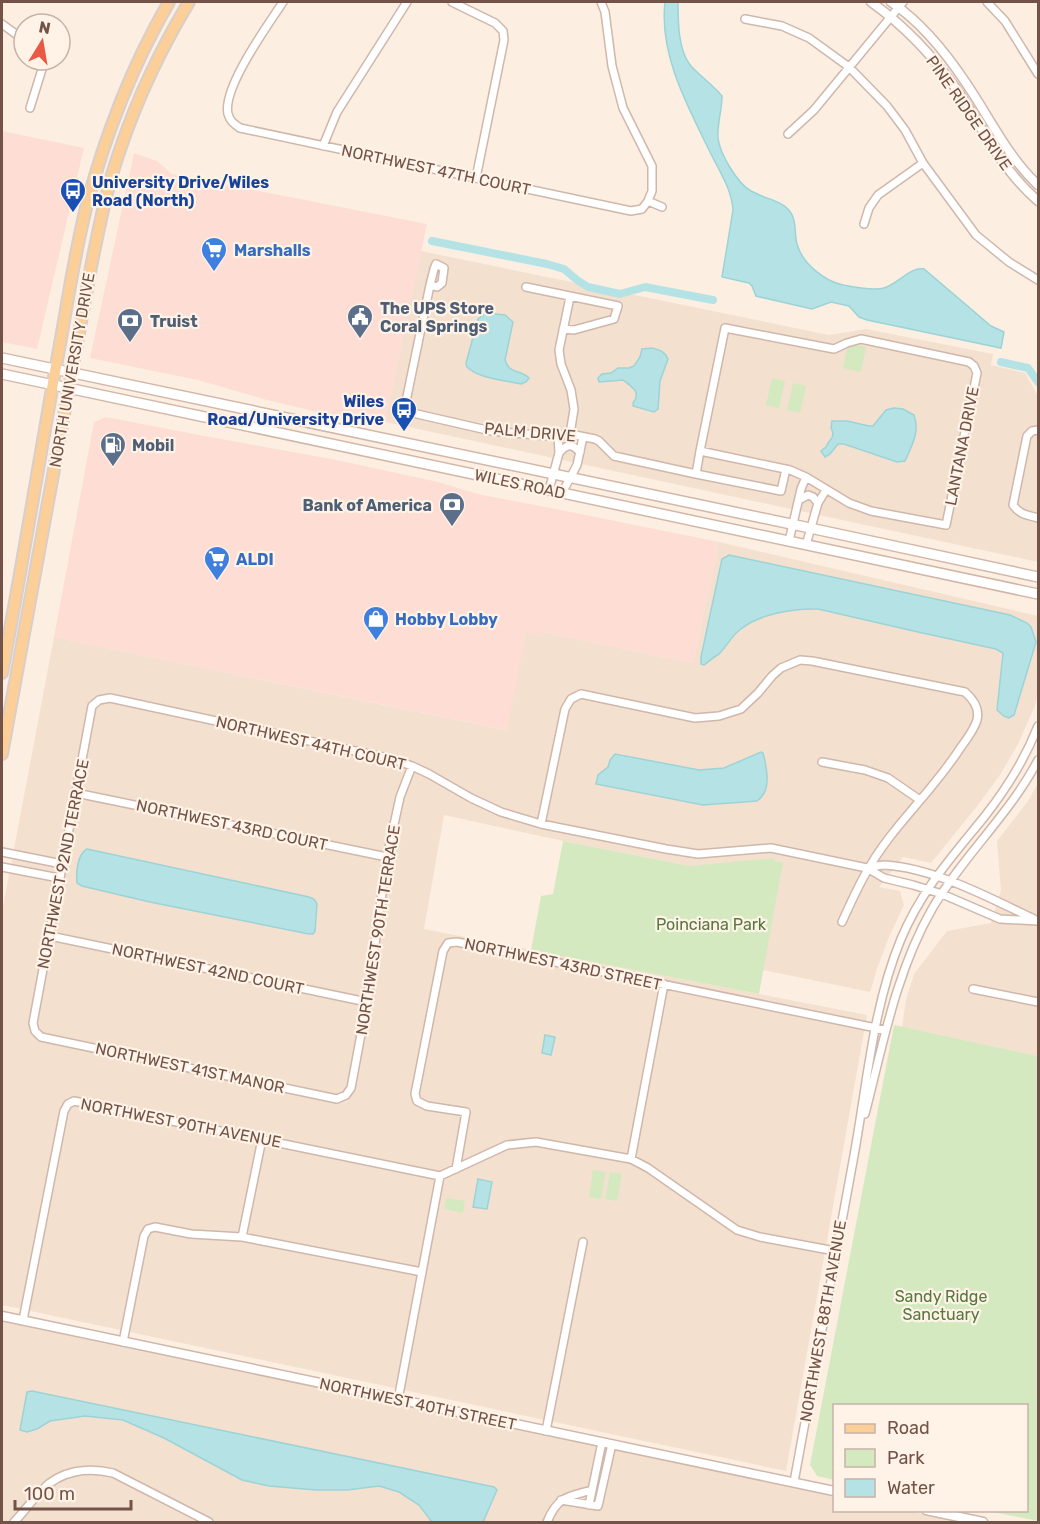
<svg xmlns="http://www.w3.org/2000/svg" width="1040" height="1524" font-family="Rubik,sans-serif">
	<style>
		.residential { fill: #f4e0cf }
		.commercial { fill: #fdddd4 }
		.green { fill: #d4e9c0 }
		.water { fill: #b5e3e5; stroke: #9cd3d7; stroke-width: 1.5 }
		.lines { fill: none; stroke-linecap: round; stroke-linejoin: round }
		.canal { stroke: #b5e3e5; stroke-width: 8 }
		.minor-casing { stroke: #cfb7ab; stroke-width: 10 }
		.tertiary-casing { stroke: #cfb7ab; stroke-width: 11 }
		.secondary-casing { stroke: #d2b7a8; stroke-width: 12 }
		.primary-casing { stroke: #d8cfcc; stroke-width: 14 }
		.minor { stroke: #fff; stroke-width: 7 }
		.tertiary { stroke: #fff; stroke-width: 8 }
		.secondary { stroke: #fff; stroke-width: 9 }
		.primary { stroke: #fcce98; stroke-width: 10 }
		.labels { text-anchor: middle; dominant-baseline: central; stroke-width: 4.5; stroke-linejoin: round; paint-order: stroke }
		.street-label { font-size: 16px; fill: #735348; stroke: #fff3e7 }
		.transit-label { font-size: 16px; font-weight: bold; fill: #164399; stroke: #fff3e7; text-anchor: start }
		.shop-label { font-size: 16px; font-weight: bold; fill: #366cbe; stroke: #fff3e7; text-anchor: start }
		.service-label { font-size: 16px; font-weight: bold; fill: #4e5e75; stroke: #fff3e7; text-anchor: start }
		.park-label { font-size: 16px; fill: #567940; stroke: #fff3e7 }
	</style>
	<rect width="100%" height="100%" fill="#fcefe1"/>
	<path class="residential" d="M421,251l408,84 37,-6 127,25 -2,11 34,8 13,23v166l-653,-140z
		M719,542l319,74v78l-4,14 -16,36 -18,31 -22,30 -47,58 -28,-6 -24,30 21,4 4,14 -15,32 -12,32 -7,23 -107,-22 19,-108 -9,-1 -83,5 -127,-25 -119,-26 -20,114 443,86 -81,456 -784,-166v-393l52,-275 452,93 19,-97 18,-1 150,31z
		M1038,783v273l-136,-29 4,-27 8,-26 33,-43 44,-8 10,-32 -4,-50 31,-40z
		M2,1321l832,174v15l73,1 58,11h-963z"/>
	<path class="commercial" d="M2,131l82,17 -47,201 -35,-7z
		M134,153l23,8 15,13 255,50 -42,198 -68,-10 -50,-12 -69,-20 -108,-22z
		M106,417l93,18 138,25 101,22 40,12 88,17 153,31 -26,121 -150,-31 -1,4 -16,-3 -19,97 -453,-93 40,-215z"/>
	<path class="green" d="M857,345l9,2 -5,25 -18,-4 4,-20z
		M772,378l13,3 -6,27 -13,-3z
		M793,383l13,3 -6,27 -13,-3z
		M563,841l127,25 84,-8v3l9,1 -24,132 -228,-44 10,-54 12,-2z
		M894,1025l144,31v465l-50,-10 38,-1v-104h-192v74l-17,-4 -7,-11z
		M593,1170l13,2 -5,27 -12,-2z
		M610,1172l12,2 -5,27 -12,-2z
		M446,1198l19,3 -2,12 -19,-4z"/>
	<path class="water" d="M665,2h13c0,19 0,49 13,64 10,11 22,19 31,30 0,14 -5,28 -4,42 2,16 19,45 33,53 4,2 9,4 13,6 9,3 22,7 27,16 6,9 3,21 6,31 5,19 27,37 46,41 10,2 32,6 41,3 14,-4 27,-22 40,-19l67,57 13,6 -3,16 -134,-28 -8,-3 -10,-11 -18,-4 -19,7 -56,-13 -4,-10 -3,-3 -27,-6 11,-67c-1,-21 -15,-41 -24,-60 -22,-45 -50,-96 -44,-148z
		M486,313l19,2 8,7 -8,38c5,15 15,9 24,18l-3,4 -5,2c-16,-4 -42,-5 -54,-17l-1,-4 12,-44z
		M652,348c7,2 13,3 16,11l-8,22 -2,28 -4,3 -21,-6v-3c9,-11 -2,-17 -10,-23l-24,2 -1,-4 4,-4 9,-1 7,-5h11l5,-2 6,-9 2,-8z
		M894,408l9,1 11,6c6,17 -2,30 -9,46l-8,1 -53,-18h-6l-8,10 -5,3 -4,-6 5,-4 2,-4 4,-5 1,-5 -2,-5 1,-7h15l22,5h4l13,-16z
		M729,555l281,60 17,8 4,4 5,15 -22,73 -5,3 -5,-2 -7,-6 6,-57 -7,-4 -78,-17 -100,-23c-23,-1 -59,5 -77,20 -9,6 -14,17 -22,25 -5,3 -10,7 -15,11l-3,-1v-7l21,-98z
		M761,752l2,1c4,16 9,38 -6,48l-54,4 -107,-21 2,-9 10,-8 2,-7 5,-6 84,16 25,-2z
		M87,849l222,48 5,2 3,5 -2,27 -2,3h-4l-159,-32 -68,-16 -5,-3c-1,-11 0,-28 10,-34z
		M545,1035l10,2 -4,18 -9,-2z
		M478,1179l14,3 -5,27 -14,-2z
		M32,1391l462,96 3,3 -14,32h-51l-13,-17 -20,-13 -20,-6 -32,4h-31l-47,-4 -27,-6 -78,-42 -41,-18 -38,-4 -35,5 -13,8 -10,3 -7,-2 7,-38z"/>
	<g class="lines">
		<path class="canal" d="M432,241l115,23 17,5 13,11 11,7 32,7 25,-7 68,13
			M1001,362l27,6 10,14"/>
		<defs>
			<path id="minor" d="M283,2c-15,23 -61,86 -55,112 2,7 6,10 12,14l391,83 11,-2 6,-8 4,-10v-25l-29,-58 -11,-42 -7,-54 -4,-10
				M452,2l43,21 8,8 1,9 -28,138
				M987,2l18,19 33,53
				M745,19l37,7 27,12 40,29 38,39 18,24 18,33 53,72 33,27 29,18
				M2,24l22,16
				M30,108l13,-42 -1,-6
				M788,134l26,-24 89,-108
				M323,146l14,-34 70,-110
				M648,201l14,6
				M864,224l5,-16 9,-13 45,-32
				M430,285l7,2 5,-4 2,-15 -8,-4 -2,5 -4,16 -26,126 87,20 57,5 22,-2 25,5 4,2 15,15 82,18 4,-23 90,19 16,7 43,26 22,8 75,14 31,-152 -3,-7 -5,-4 -108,-23 -14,4 -13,6 -109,-21 -25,123
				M526,287l92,19 -4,13 -40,11 -11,-1
				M570,297l-11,53 2,14 10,26 3,19 -4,25
				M1038,430l-6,1 -5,5 -14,69c7,10 15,10 25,13
				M559,453c8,-9 12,-10 21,-1
				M696,474l85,17 5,-22
				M549,490l10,-37 -1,-18
				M562,493l15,-28 6,-28
				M799,500l9,-5 5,2 5,6
				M789,541l12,-52 5,-12
				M806,545l12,-42 8,-13
				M822,762l43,8 23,8 32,22
				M412,766l-12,31 -13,60 -20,145 -16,86 -5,7 -9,4 -296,-62 -6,-6 -2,-8 59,-317 7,-6 11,-2 282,61 20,7 17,8 42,24 30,14 40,12 125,25 32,5 73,-6 96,20 17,10 29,7 29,9 58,25 38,2
				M76,793l311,64
				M541,824l24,-115 6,-10 10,-5 114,24 24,-2 22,-7 17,-16 14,-17 9,-8 19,-8 12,1 153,31c8,7 15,16 12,28 -3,10 -10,19 -16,27 -21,33 -48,60 -72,91 -21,27 -33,53 -47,84
				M2,852l60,12
				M2,867l57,11
				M867,868c6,-1 12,-3 18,-3 49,3 105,33 149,54
				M50,936l317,66
				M973,989l65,13
				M865,1114c18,-70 31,-142 67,-205 31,-53 78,-95 106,-149
				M631,1159l33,-175
				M456,1169l10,-57 -39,-6 -10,-5 -2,-7 28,-143 5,-8 9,-1 429,88
				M242,1237l20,-98
				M23,1320l41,-209 4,-7 6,-3 366,75 67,-31 29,-3 95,17 17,9 89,62 23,7 75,14
				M123,1342l21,-106 4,-7 7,-2 36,7 51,3 180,35
				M398,1400l42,-224
				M546,1431l37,-189
				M794,1482c19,-107 39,-214 59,-321 14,-74 19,-152 48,-222 21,-50 51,-82 84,-123 22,-28 40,-57 53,-90
				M561,1500l37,6 14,-62
				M589,1505l13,-63
				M14,1522c10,-10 18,-22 28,-32 19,-20 46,-23 71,-17l96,49
				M547,1522c11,-26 20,-25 45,-32"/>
			<path id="tertiary" d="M871,2c34,24 62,54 86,88 27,40 44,79 81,111
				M891,2c30,20 55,51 75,81 24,35 41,73 72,102
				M2,1316l832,175
				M926,1510l57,12"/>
			<path id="secondary" d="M2,358l808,170 228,49
				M2,374l1036,220"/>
			<path id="primary" d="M2,673c20,-106 37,-212 56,-318 9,-49 16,-99 28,-147 19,-73 46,-142 83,-206
				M2,754l89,-487c8,-40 16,-81 30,-120 17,-50 41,-100 68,-145"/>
		</defs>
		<use href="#minor" class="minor-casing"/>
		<use href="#tertiary" class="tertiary-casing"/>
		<use href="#secondary" class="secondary-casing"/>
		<use href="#primary" class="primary-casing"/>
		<use href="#minor" class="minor"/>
		<use href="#tertiary" class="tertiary"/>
		<use href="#secondary" class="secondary"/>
		<use href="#primary" class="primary"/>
	</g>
	<defs>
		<symbol id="bus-pin" viewBox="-11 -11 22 30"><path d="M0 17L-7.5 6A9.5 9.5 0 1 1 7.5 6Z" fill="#1a4fb4" stroke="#fff3e7"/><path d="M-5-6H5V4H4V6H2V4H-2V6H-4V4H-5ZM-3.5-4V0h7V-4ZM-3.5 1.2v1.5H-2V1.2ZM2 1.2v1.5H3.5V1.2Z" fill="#fff"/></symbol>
		<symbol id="supermarket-pin" viewBox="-11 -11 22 30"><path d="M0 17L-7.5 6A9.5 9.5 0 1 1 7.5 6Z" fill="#3f7fe0" stroke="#fff3e7"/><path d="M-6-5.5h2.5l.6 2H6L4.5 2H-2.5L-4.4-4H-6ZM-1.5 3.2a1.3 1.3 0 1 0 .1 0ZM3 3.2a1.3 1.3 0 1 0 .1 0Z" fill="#fff"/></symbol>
		<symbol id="civic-pin" viewBox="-11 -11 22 30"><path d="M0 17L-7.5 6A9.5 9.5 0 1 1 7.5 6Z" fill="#5c6f8a" stroke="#fff3e7"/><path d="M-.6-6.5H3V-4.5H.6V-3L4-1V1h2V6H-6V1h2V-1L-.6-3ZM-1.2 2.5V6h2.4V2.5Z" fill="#fff"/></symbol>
		<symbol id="bank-pin" viewBox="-11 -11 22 30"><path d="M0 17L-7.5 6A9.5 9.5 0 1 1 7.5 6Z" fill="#5c6f8a" stroke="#fff3e7"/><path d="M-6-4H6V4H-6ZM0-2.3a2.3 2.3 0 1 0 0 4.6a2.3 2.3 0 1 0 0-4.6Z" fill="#fff"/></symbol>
		<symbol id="fuel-pin" viewBox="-11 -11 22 30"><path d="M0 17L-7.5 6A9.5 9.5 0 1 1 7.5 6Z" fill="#5c6f8a" stroke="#fff3e7"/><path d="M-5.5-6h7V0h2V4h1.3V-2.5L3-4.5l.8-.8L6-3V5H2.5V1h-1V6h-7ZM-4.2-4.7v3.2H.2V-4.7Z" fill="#fff"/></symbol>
		<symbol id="shop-pin" viewBox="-11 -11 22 30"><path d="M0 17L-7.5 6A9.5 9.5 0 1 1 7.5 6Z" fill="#3f7fe0" stroke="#fff3e7"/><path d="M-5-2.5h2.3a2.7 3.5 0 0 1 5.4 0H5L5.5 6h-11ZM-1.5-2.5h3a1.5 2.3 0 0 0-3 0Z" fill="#fff"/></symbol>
	</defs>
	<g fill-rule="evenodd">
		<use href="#bus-pin" x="58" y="176" width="30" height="40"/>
		<use href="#supermarket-pin" x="199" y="235" width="30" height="40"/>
		<use href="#civic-pin" x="345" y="302" width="30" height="40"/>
		<use href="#bank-pin" x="115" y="306" width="30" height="40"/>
		<use href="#bus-pin" x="389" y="395" width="30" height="40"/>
		<use href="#fuel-pin" x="98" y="430" width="30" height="40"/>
		<use href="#bank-pin" x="437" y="490" width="30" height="40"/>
		<use href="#supermarket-pin" x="202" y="544" width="30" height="40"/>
		<use href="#shop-pin" x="361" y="604" width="30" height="40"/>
	</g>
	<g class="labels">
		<g class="street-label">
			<text transform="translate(969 113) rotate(55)">PINE RIDGE DRIVE</text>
			<text transform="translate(436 170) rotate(12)">NORTHWEST 47TH COURT</text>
			<text transform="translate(72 370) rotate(-80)">NORTH UNIVERSITY DRIVE</text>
			<text transform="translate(530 432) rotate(5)">PALM DRIVE</text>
			<text transform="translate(962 446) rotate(-79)">LANTANA DRIVE</text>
			<text transform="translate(520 484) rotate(12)">WILES ROAD</text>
			<text transform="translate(311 743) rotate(13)">NORTHWEST 44TH COURT</text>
			<text transform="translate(232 825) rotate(12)">NORTHWEST 43RD COURT</text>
			<text transform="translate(63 864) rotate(-79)">NORTHWEST 92ND TERRACE</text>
			<text transform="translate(378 930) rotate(-81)">NORTHWEST 90TH TERRACE</text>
			<text transform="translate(563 964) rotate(12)">NORTHWEST 43RD STREET</text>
			<text transform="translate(208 969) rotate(12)">NORTHWEST 42ND COURT</text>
			<text transform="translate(190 1068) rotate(12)">NORTHWEST 41ST MANOR</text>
			<text transform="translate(181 1123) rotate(11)">NORTHWEST 90TH AVENUE</text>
			<text transform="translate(823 1321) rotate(-80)">NORTHWEST 88TH AVENUE</text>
			<text transform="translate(418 1404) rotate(12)">NORTHWEST 40TH STREET</text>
		</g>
		<g class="transit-label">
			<text x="92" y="182">University Drive/Wiles<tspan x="92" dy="18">Road (North)</tspan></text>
			<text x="384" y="401" text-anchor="end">Wiles<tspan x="384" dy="18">Road/University Drive</tspan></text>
		</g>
		<g class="shop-label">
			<text x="234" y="250">Marshalls</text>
			<text x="236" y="559">ALDI</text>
			<text x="395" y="619">Hobby Lobby</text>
		</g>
		<g class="service-label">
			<text x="380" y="308">The UPS Store<tspan x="380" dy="18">Coral Springs</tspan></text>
			<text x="150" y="321">Truist</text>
			<text x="132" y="445">Mobil</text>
			<text x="432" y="505" text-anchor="end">Bank of America</text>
		</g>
		<g class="park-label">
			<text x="711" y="924">Poinciana Park</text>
			<text x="941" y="1296">Sandy Ridge<tspan x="941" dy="18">Sanctuary</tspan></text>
		</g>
	</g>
	<rect width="1040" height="1524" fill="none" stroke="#735348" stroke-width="6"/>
	<rect x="833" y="1404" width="195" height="108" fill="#fff3e7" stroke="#c7b3a7" stroke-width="1.5"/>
	<rect x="845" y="1424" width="30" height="9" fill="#fcce98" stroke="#c7b3a7" stroke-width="1.5"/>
	<text x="887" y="1434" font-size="18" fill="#735348">Road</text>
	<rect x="845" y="1449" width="30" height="18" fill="#d4e9c0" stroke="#c7b3a7" stroke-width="1.5"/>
	<text x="887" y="1464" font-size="18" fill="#735348">Park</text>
	<rect x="845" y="1479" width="30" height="18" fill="#b5e3e5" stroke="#c7b3a7" stroke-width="1.5"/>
	<text x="887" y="1494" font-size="18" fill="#735348">Water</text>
	<g transform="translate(42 42) rotate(11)"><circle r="28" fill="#fff3e7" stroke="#c7b3a7" stroke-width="1.5"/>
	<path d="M0-4.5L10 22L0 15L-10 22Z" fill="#e85a44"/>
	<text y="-9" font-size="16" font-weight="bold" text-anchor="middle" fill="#735348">N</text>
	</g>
	<path d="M15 1500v9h116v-9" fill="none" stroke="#735348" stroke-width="3"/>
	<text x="24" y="1500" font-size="18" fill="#735348" stroke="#fff3e7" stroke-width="4.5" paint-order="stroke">100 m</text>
</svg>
